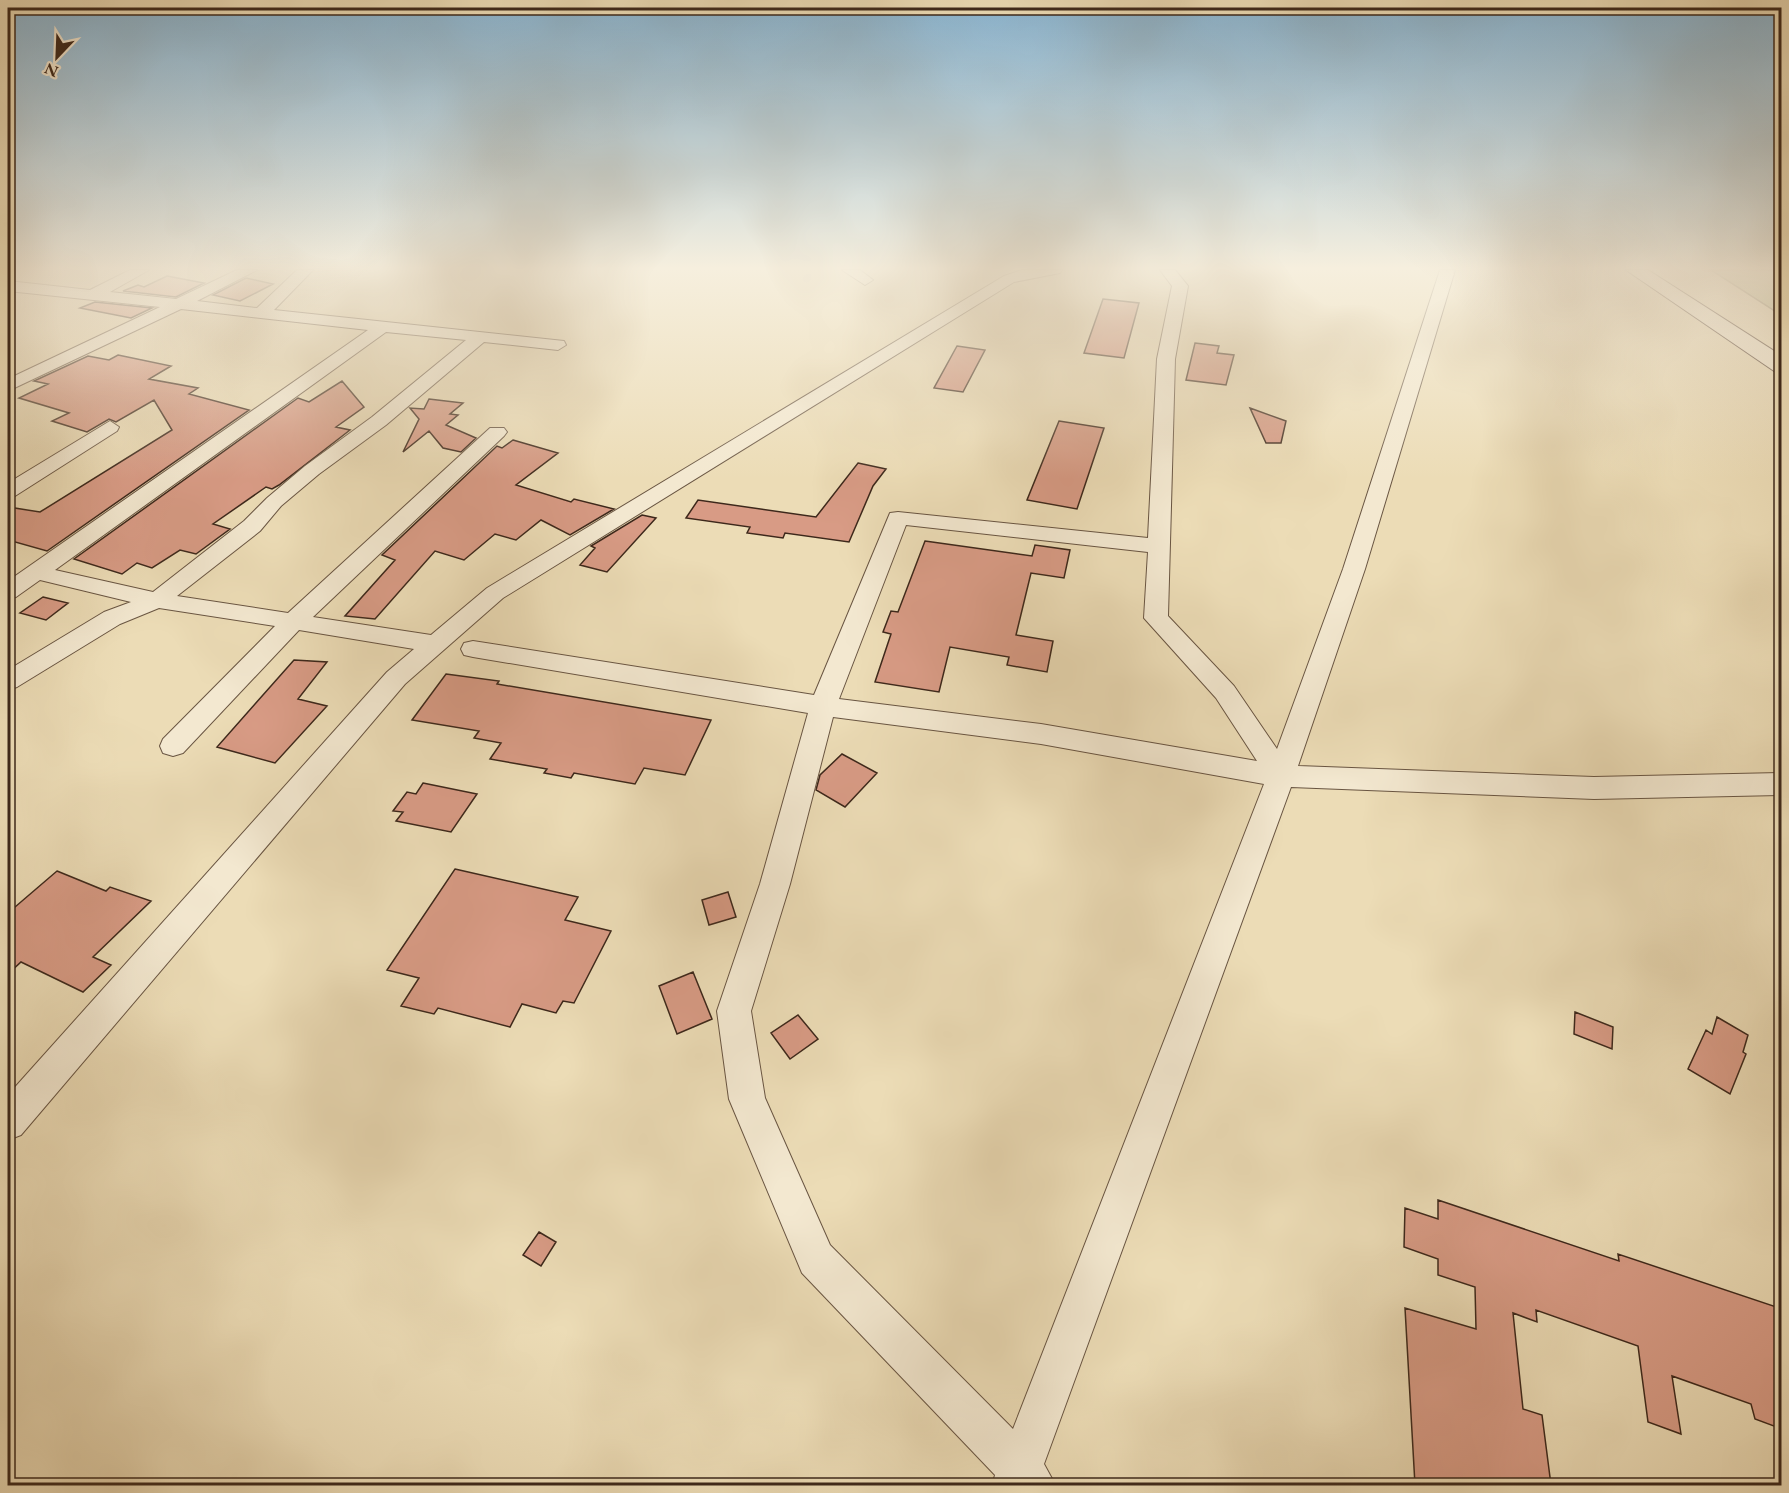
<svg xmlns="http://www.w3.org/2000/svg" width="1789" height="1493" font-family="'EB Garamond',serif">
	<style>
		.green { fill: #bbbf8c; stroke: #7c7454; stroke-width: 1.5 }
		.building { fill: #d89b85; stroke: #3d281b; stroke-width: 1.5 }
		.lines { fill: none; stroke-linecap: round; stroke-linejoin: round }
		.street-casing { stroke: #695542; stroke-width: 2 }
		.secondary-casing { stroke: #3d281b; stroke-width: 2 }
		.street { fill: #f3e8d0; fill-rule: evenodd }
		.secondary { fill: #f3e8d0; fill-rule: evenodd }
	</style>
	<rect width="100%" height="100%" fill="#ecdcb6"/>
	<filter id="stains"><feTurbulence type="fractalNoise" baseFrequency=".00333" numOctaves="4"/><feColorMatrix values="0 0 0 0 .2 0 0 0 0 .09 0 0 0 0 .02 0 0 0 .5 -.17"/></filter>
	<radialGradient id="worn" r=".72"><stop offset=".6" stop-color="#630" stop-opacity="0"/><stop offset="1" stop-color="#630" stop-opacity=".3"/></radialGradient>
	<path class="green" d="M1711,270h70v45z"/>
	<path class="building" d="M167,276l37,7 -28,14 -53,-6 15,-6 6,2z
		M246,278l27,6 -33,17 -27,-6z
		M1103,299l36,4 -15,55 -40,-5z
		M95,302l57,6 -21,10 -51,-10z
		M1195,343l24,3 -2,7 17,2 -8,30 -40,-5z
		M957,346l28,4 -22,42 -29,-4z
		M118,355l53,11 -22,13 49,9 -9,6 60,16 -202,141 -39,-11v-33l32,5 132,-82 -18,-30 -38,22 -7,-3 -22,13 -35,-11 17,-8 -50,-15 29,-14 -14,-3 54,-25 21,4z
		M342,381l22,26 -28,20 14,3 -71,55 -7,4 -6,-2 -53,37 17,5 -34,25 -16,-4 -28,18 -15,-5 -15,11 -48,-15 224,-161 11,4z
		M429,399l34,4 -13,11 8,1 -12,10 30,13 -15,14 -18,-4 -14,-17 -26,21 16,-33 -9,-11 14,1z
		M1250,408l36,13 -5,22h-15z
		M1059,421l45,7 -27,81 -50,-9z
		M513,440l45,13 -42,32 55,17 3,-3 40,10 -44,26 -29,-15 -25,20 -21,-6 -31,26 -29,-9 -60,68 -30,-3 50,-56 -13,-5 115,-109 5,2z
		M858,463l28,6 -13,17 -24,56 -64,-9 -2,5 -36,-5 3,-6 -64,-9 12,-18 118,17z
		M642,515l14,3 -49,54 -27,-7 15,-17 -4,-2z
		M925,541l107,15 3,-11 35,5 -6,28 -33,-5 -15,62 37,6 -6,31 -40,-7 2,-8 -59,-10 -11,45 -64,-10 16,-48 -8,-2 8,-21 7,1z
		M43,597l25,6 -22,17 -26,-7z
		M294,660l33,2 -29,37 29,7 -52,57 -58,-16z
		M446,674l53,7 -2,3 214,36 -26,55 -41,-7 -9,16 -61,-11 -3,5 -27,-5 3,-4 -57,-10 11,-16 -27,-5 5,-7 -67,-11z
		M842,754l35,19 -32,34 -29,-17 4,-15z
		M423,783l54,11 -26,38 -55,-11 7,-9 -10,-1 14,-19 9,2z
		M455,869l123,28 -13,23 46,11 -37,72 -11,-2 -7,12 -34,-9 -12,23 -72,-19 -4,6 -33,-8 18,-28 -32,-8z
		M57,871l49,20 4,-4 41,14 -58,56 18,8 -28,27 -62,-30 -13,12v-61z
		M728,892l8,25 -27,8 -7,-25z
		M693,972l19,47 -35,15 -18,-48z
		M1575,1012l38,15 -1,22 -38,-15z
		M798,1015l20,24 -28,20 -19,-26z
		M1717,1017l31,18 -5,17 3,2 -16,40 -42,-25 18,-39 6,4z
		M1438,1200l181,61 -1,-7 164,55v120l-27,-10 -4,-15 -79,-28 9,58 -33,-12 -10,-76 -102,-36 1,12 -24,-9 10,96 19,6 9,70h-136l-10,-177 71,21 -1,-42 -37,-12v-16l-34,-12 1,-39 33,11z
		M539,1232l17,10 -15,24 -18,-11z"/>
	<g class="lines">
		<defs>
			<path id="street" d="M130,270h19l-39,22 66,7 61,-29h20l-60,31 60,7 40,-38h16l-39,40 290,31 2,4 -8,5 -74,-8 -98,83 -67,49 -38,32 -21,25 -83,65 111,17 202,-185h14l3,4 -3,4 -191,181 118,18 56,-47 517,-312 18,-6h40l-2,3 -46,9 -511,316 -98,86 -384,451 -13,5v-45l379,-423 27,-23 -115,-19 -116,123 -10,3 -10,-3 -3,-7 3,-7 112,-113 -116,-18 -39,16 -103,63 -9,3v-20l96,-58 27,-10 -91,-22 -24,17 -8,2v-18l360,-251 -187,-21 -173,82v-12l152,-72 -152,-16v-10l82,9zM386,332l80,8 -94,77 -67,49 -38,32 -23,23 -91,71 -98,-22z
				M842,270h18l13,10 -8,5z
				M1160,270h15l13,16 -13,73 -7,257 66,70 43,63 66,-180 97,-299h15l-90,299 -67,197 296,11 188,-4v22l-188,4 -303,-12 -247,677 12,22h-64l3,-11 -193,-202 -73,-174 -12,-88 43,-127 48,-171 -335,-56 -9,-2 -3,-6 3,-6 9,-2 341,54 76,-182 8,-1 250,26 9,-179 15,-73zM906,525l242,27 -4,66 72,80 41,63 -216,-37 -202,-25zM833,717l208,27 223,40 -251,645 -183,-184 -65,-147 -14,-87 39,-127z
				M110,421l9,6 -2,4 -102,65 -7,2v-15z"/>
			<path id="secondary" d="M1626,270h22l134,86v16l-8,-1z"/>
		</defs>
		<use href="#street" class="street-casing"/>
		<use href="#secondary" class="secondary-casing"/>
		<use href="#street" class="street"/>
		<use href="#secondary" class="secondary"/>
	</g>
	<linearGradient id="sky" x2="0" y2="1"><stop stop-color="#89b6d4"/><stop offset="0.56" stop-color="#f6efde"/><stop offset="1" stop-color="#f6efde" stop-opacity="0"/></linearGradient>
	<rect width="1789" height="479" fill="url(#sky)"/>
	<rect width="1789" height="1493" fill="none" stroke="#ecdcb6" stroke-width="30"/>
	<rect x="9" y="9" width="1771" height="1475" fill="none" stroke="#3d281b" stroke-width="3"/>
	<rect x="15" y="15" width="1759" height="1463" fill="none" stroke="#3d281b" stroke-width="1.5"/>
	<g transform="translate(57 57) rotate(203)" stroke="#f3e8d0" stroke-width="4.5" paint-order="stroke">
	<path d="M0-4.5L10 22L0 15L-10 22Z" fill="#3d281b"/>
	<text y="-9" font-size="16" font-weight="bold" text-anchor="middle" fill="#3d281b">N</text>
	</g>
	<rect width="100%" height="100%" filter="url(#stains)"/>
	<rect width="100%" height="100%" fill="url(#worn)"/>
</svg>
